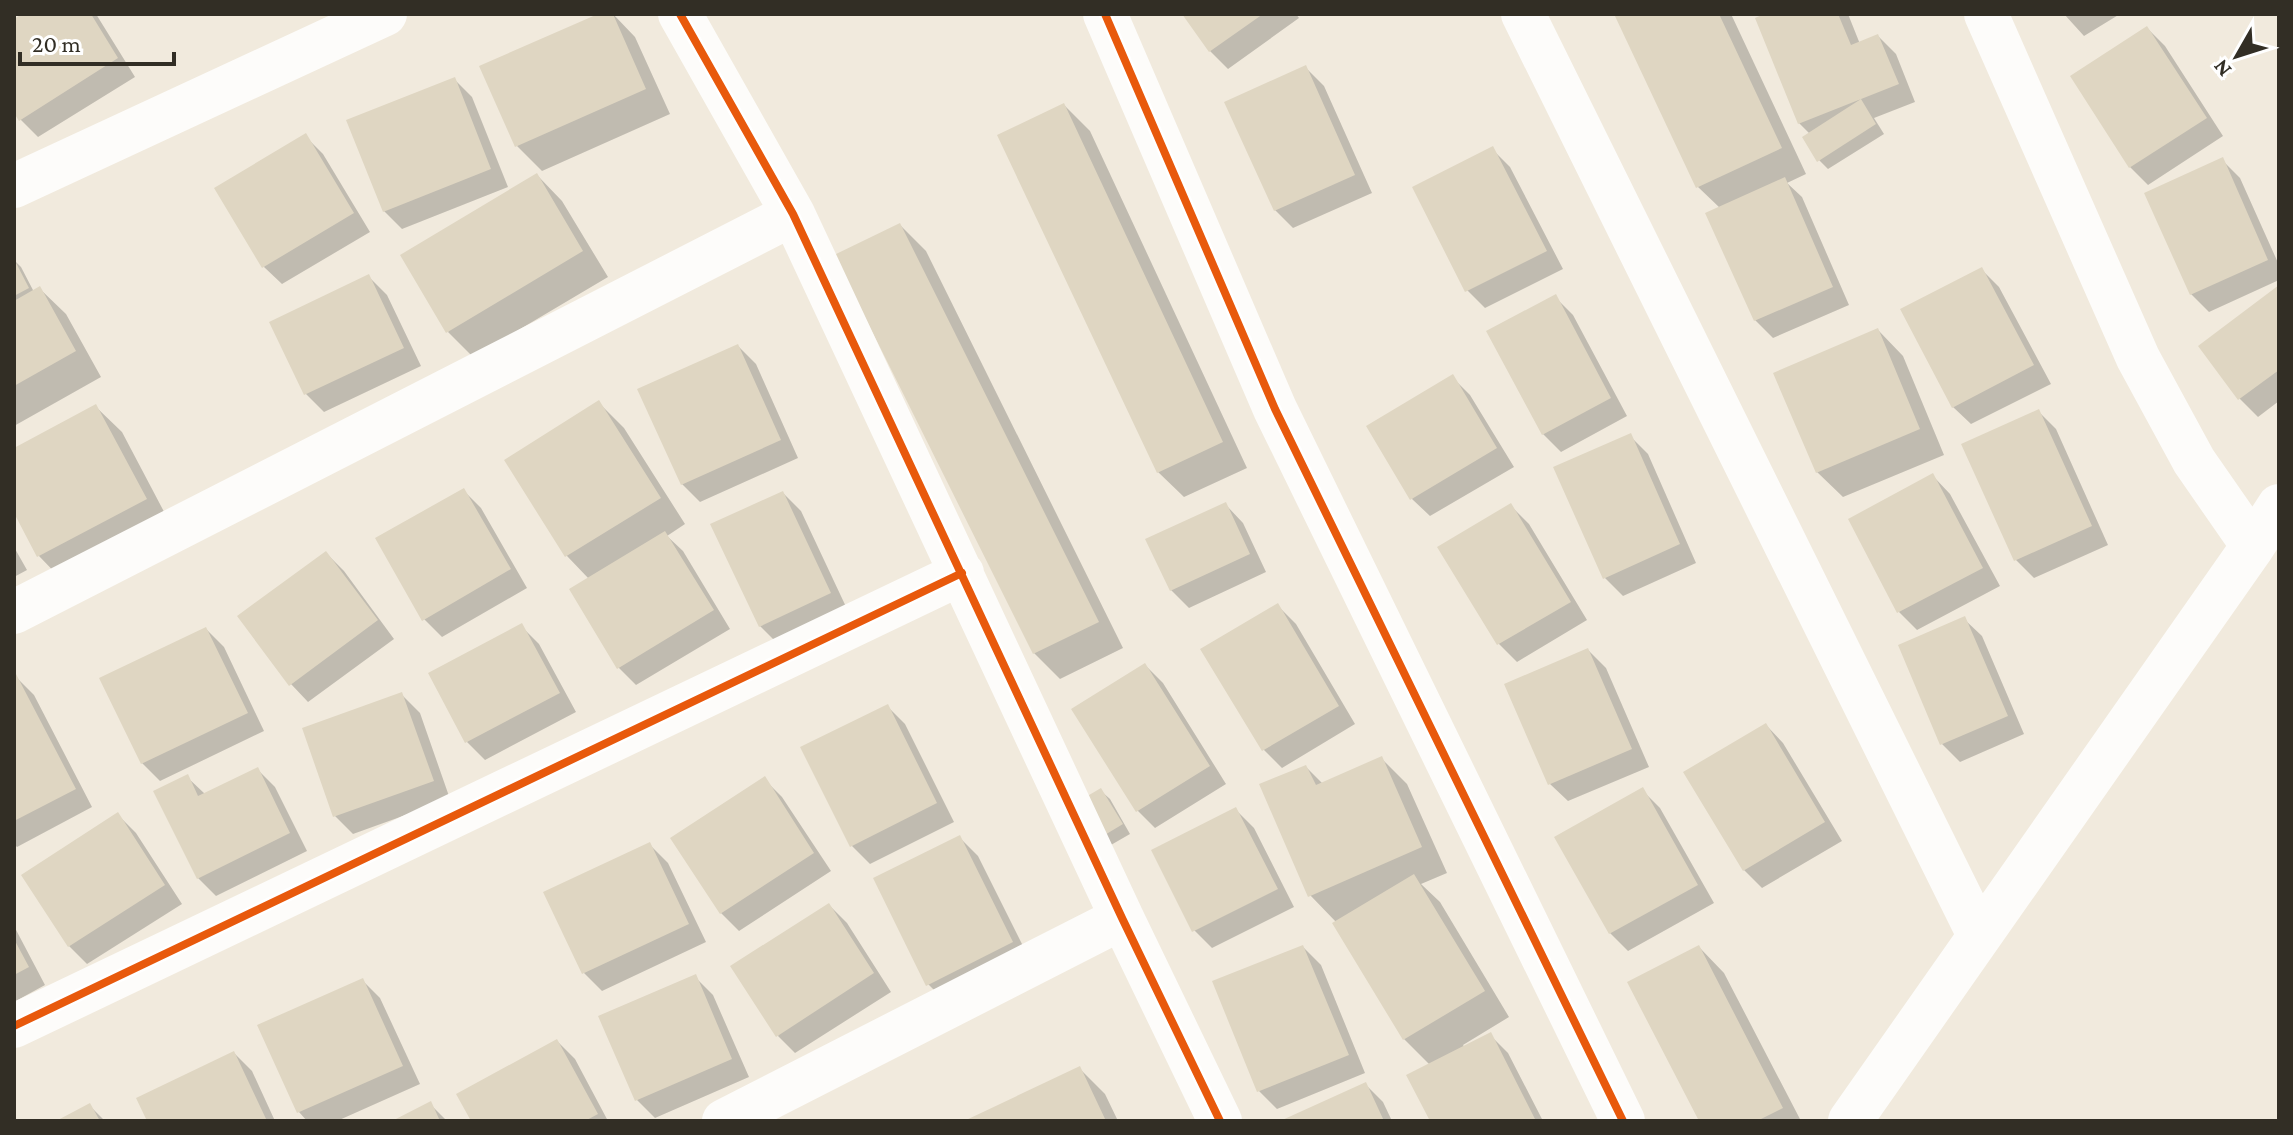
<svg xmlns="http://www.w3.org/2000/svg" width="2293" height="1135" font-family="'Crimson Pro',serif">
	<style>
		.shadow { fill: #0003 }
		.building { fill: #dfd6c2 }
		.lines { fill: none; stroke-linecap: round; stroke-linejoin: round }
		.minor { stroke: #fdfcfa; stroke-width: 44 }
		.cycleway-casing { stroke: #fff; stroke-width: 13 }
		.cycleway { stroke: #e8590c; stroke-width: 8 }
	</style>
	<rect width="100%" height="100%" fill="#f1eadd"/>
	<path class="shadow" d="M26,14h70l39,63 -97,60 -18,-18 -6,-10v-88z
		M603,14h10l22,23 35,77 -128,57 -25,-25z
		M1184,14h112l3,4 -71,51 -18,-18z
		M1617,14h114l75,160 -19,9 15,14 47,108 -76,33 -18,-18 -35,-112 -22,-21z
		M1767,14h81l12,30 18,-8 18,18 19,48 -41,16 10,16 -56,35 -9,-9 -9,-26 -11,-11z
		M2064,14h56l-36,22z
		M2147,28l18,18 58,90 -75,49 -18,-18z
		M1306,68l18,18 48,107 -79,35 -18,-18z
		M454,79l18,18 36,90 -106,42 -18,-18z
		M1064,105l26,26 157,337 -63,29 -26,-25z
		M305,136l18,18 47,78 -88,52 -18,-17z
		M1492,149l18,18 53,102 -78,39 -18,-18z
		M2222,160l18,18 39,87v15l-70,32 -18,-18z
		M537,175l25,26 46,76 -135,80 -25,-25z
		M900,225l26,26 197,397 -63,31 -26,-26z
		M14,260l7,7 13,25 6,-3 26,25 35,63 -87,49z
		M1981,269l18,18 52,97 -80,40 -18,-17z
		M369,277l18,18 34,71 -97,46 -18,-18 -35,-71z
		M2279,288v113l-21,16 -18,-18 -39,-53z
		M1555,297l18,18 54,101 -66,36 -18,-18z
		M1878,330l25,26 41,99 -101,42 -26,-25z
		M738,346l18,18 42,94 -98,44 -18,-18z
		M1452,377l18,18 44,72 -84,49 -18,-17z
		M598,402l26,26 61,96 -18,12 16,15 47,78 -94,56 -18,-18 -29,-88 -22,-23 -61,-96z
		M96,407l26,25 49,93 -107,57 -25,-26 -25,-47v-59z
		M2038,411l18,18 52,116 -74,33 -18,-18z
		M1630,436l18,18 48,109 -73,33 -18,-18z
		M1933,476l17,18 50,92 -83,44 -18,-18z
		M463,490l18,18 46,80 -85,49 -18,-18z
		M783,493l18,18 47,100 -70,33 -18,-18z
		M1226,505l17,18 23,49 -77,36 -18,-18z
		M1511,506l18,18 58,96 -70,42 -18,-18 -59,-96z
		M14,547l13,23 -13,7z
		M326,553l18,18 50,68 -86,63 -17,-18z
		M1278,606l18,18 59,100 -73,44 -18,-18z
		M1964,619l18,17 42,98 -64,28 -18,-18z
		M521,626l18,18 37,68 -91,48 -18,-18z
		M206,629l18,18 40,84 -104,50 -18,-18z
		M1588,650l18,18 43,99 -81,34 -18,-17z
		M1145,665l18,18 63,101 -71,44 -18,-18z
		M16,677l18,18 58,112 -75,40 -3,-3v-166z
		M402,695l18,18 30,86 -97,35 -18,-18z
		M887,706l18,18 49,98 -84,42 -18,-18z
		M1766,725l17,18 59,98 -80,47 -18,-18z
		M1381,758l26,26 40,89 -26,11 19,18 69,115 -46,28 2,3 25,-13 18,18 35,68h-111l-2,-56 -26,-26 -67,-116 -27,-28 -4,-128 17,17z
		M257,769l18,18 32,64 -91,45 -18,-18 -11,-101 18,17z
		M764,779l18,18 49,74 -92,60 -18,-18 -48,-74z
		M1642,790l18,18 54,95 -86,48 -18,-18 -53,-96z
		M1101,791l9,8 20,35 -26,15z
		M1236,810l18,18 40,79 -82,41 -18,-18z
		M118,815l18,18 46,71 -95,60 -18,-18z
		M960,838l18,18 52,104 -84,42 -18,-18z
		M650,845l18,18 38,79 -104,49 -18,-18 -38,-80z
		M829,905l18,18 44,69 -96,61 -17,-17z
		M14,926l31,59 -31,17z
		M1303,947l18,18 44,108 -88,36 -18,-18z
		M1699,947l25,26 77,148h-100z
		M695,977l18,18 36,82 -94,41 -18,-18z
		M362,980l18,18 40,86 -83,37h-30l-8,-9 -40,-86z
		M557,1041l18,18 33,62h-135z
		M234,1053l18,18 23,50h-126z
		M1080,1069l25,25 13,27h-149z
		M1365,1084l18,18 9,19h-107z
		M430,1104l17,17h-51z
		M90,1106l15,15h-45z"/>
	<path class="building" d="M22,14h69l27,44 -99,63 -5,-8v-94z
		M598,14h15l33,75 -131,58 -36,-81z
		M1182,14h81l-54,38z
		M1614,14h105l63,134 -86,40z
		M1764,14h74l13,31 27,-11 21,50 -101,40 -43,-106z
		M2147,26l60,92 -78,50 -59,-92z
		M1306,65l49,110 -81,36 -50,-109z
		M455,77l36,92 -108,43 -37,-92z
		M1861,99l15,25 -59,38 -15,-25z
		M1064,103l159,339 -66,31 -160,-338z
		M306,133l48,80 -92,55 -48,-80z
		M1493,146l54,105 -82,41 -53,-105z
		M2223,157l45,103 -78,35 -46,-102z
		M537,173l46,78 -137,82 -46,-78z
		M1785,177l48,110 -79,34 -49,-108z
		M900,223l199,399 -66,32 -199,-399z
		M14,259l15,29 -15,8z
		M1982,267l52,98 -82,43 -52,-99z
		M369,274l35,74 -100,47 -35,-73z
		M2279,285v85l-41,30 -40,-54z
		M40,286l36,65 -62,35v-85z
		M1556,294l55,104 -69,37 -56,-104z
		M1878,328l42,101 -104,44 -43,-100z
		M738,344l43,96 -100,45 -44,-96z
		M1453,374l44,74 -87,52 -44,-74z
		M599,400l62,98 -96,59 -61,-97z
		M96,404l51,95 -110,58 -23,-44v-65z
		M2039,409l53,117 -78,35 -53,-117z
		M1631,433l49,111 -77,35 -50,-112z
		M1933,473l50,95 -86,45 -49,-94z
		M464,488l47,81 -89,52 -47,-83z
		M783,491l48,102 -72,34 -49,-103z
		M1226,502l24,52 -80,37 -25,-52z
		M1511,503l60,99 -74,43 -60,-98z
		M665,531l49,79 -97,59 -48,-80z
		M326,551l52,69 -89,66 -52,-70z
		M1278,603l61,103 -77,45 -62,-102z
		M1965,616l43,100 -68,29 -42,-100z
		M522,623l38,70 -95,50 -37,-70z
		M206,627l42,86 -107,51 -42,-86z
		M1588,648l44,101 -84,36 -44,-101z
		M1145,663l65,103 -74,46 -65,-103z
		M16,674l60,115 -62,32v-145z
		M402,692l32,89 -101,36 -31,-89z
		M888,704l49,99 -87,44 -50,-100z
		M1766,723l59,99 -82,49 -60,-99z
		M1382,756l40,91 -114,50 -49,-113 47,-19 10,20z
		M258,767l32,66 -93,46 -44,-88 35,-17 10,22z
		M765,776l49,77 -94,61 -50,-76z
		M1643,787l55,98 -89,49 -55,-97z
		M1101,788l22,36 -30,18 -21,-37z
		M1236,807l42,82 -86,43 -41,-82z
		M118,812l47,73 -97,62 -47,-72z
		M960,835l53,107 -87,44 -53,-108z
		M650,842l39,82 -107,50 -39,-82z
		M1414,874l71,117 -82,49 -71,-117z
		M829,903l45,70 -98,64 -46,-71z
		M14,939l15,28 -15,8z
		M1303,945l46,110 -92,37 -45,-111z
		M1699,945l84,163 -26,13h-58l-72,-139z
		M696,974l36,85 -97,42 -37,-85z
		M363,978l40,88 -106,47 -40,-88z
		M1491,1032l45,89h-106l-24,-46z
		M557,1039l41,75 -13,7h-114l-15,-27z
		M234,1051l33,70h-120l-11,-23z
		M1080,1066l26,55h-142z
		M1366,1082l18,39h-104z
		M431,1101l9,20h-48z
		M90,1103l10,18h-44z"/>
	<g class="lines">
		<path class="minor" d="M680,14l113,200 329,704 98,203
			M1105,14l170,395 348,712
			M1523,14l456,921
			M1986,14l152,344 56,103 59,85 26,-40
			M14,186l371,-172
			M14,612l779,-398
			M14,1026l948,-453
			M724,1121l398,-203
			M1850,1121l403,-575"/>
		<defs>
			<path id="cycleway" d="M680,14l113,200 329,704 98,203
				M1105,14l170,395 348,712
				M14,1026l948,-453"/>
		</defs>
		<use href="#cycleway" class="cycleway-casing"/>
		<use href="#cycleway" class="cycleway"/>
	</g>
	<rect width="2293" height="1135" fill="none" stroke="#322e25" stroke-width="32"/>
	<g transform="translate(2237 56) rotate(231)" stroke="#ffffff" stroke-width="6" paint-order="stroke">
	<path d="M0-6L14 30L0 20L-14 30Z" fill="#322e25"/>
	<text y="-12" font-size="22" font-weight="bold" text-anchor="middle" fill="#322e25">N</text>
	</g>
	<path d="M20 52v12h154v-12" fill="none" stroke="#322e25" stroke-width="4"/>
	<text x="32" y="52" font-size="24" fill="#322e25" stroke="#ffffff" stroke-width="6" paint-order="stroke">20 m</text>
</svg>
